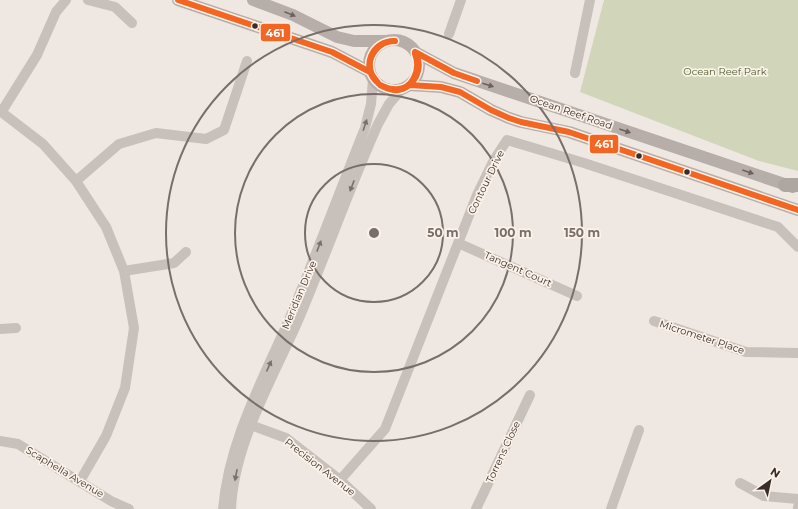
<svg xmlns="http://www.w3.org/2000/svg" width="798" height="509" font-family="Montserrat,sans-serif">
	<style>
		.green { fill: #d1d5ba }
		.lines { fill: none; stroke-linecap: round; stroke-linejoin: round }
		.minor { stroke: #c8c0ba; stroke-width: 10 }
		.major { stroke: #b7aea9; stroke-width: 12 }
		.highway { stroke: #aea7a1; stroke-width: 14 }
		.bus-1-casing { stroke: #fbf2e9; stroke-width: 9 }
		.bus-1 { stroke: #f26522; stroke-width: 6 }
		.oneway { fill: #6c615c }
		.oneway2 { fill: #7a6f6a }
		.ring { fill: none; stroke: #796e69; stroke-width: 2 }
		.bus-dot { fill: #3a2d28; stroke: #fbf2e9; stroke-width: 1.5 }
		.labels { text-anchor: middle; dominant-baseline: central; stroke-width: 3.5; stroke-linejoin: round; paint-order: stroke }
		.park-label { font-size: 10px; fill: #4a5b29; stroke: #fbf2e9 }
		.street-label { font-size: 10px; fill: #3a2d28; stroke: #fbf2e9 }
		.centre { fill: #796e69; stroke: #fbf2e9; stroke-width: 2 }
		.ring-label { font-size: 12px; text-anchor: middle; font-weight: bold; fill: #796e69; stroke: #fbf2e9; stroke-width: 3.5; stroke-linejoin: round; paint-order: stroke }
		.line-badge { stroke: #fbf2e9; stroke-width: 1.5 }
		.badge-label { font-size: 11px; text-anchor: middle; font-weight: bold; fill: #fff }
	</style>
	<rect width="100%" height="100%" fill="#efe8e2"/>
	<path class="green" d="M604,0h194v171l-39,-10 -179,-69z"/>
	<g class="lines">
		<path class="minor" d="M88,0l27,7 17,16
			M449,34l12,-34
			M575,73l15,-73
			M0,111l43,33 33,37 30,46 18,44 10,57 -9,60 -19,48 -26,45
			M2,111l35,-56 19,-43 10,-12
			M76,181l43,-37 37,-11 50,6 18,-9 23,-69
			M458,243l119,53
			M124,271l50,-8 12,-11
			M654,321l92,31 52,1
			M0,329l16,-1
			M245,423l41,15 54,42 31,29
			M0,441l18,3 93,57 18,8
			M340,480l45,-51 92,-234 17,-35 13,-20 77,23 194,64 20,20
			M740,483l24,13 34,3
			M223,509c6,-70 41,-131 68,-194 26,-62 49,-125 74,-187l6,-24 2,-25
			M231,509c3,-67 43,-132 69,-193 27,-64 50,-129 78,-192l11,-20 13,-15
			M476,509l54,-114
			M611,509l28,-79
			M798,509v-2"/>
		<path class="major" d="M178,0l154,52 38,20
			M253,0l40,15 44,22 17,4h32
			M369 65a25 25 0 1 1 50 0a25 25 0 1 1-50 0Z
			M415,52l39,21 12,4 327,110
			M410,85l31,2 19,5 31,18 18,8 12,4 48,10 229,78"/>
		<path class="highway" d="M785,185h13"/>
		<defs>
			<path id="bus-1" d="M178,0l154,52 38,20
				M415,52l39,21 23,8
				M378,83c-18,-15 -6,-43 17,-42
				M378,83c-2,-3 -6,-7 -7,-11 -5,-16 8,-31 24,-31
				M380,85c4,2 8,4 13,4 20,3 28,-20 22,-35
				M380,85c6,3 12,6 18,5 16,-2 27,-23 17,-36
				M410,85l31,2 19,5 31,18 18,8 12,4 48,10 229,78"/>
		</defs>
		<use href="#bus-1" class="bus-1-casing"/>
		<use href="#bus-1" class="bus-1"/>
	</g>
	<defs><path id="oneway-solid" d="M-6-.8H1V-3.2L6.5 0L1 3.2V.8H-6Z"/></defs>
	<g class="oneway">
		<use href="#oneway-solid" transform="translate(290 14) rotate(22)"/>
		<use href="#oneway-solid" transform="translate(488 85) rotate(18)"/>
		<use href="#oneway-solid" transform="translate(625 131) rotate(19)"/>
		<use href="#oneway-solid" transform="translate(748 172) rotate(19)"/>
	</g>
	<g class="oneway2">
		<use href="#oneway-solid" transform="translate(365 125) rotate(-72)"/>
		<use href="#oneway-solid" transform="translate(352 186) rotate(111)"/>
		<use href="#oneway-solid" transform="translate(319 246) rotate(-69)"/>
		<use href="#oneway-solid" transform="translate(269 366) rotate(-66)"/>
		<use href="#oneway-solid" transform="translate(236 475) rotate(101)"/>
	</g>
	<g class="ring">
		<circle cx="374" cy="233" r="69"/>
		<circle cx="374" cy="233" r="139"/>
		<circle cx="374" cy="233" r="208"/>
	</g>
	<g class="bus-dot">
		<circle cx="255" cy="26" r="3.5"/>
		<circle cx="639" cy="156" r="3.5"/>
		<circle cx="687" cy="172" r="3.5"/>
	</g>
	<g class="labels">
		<g class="park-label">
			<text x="725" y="71">Ocean Reef Park</text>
		</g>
		<g class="street-label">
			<text transform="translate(571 112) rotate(19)">Ocean Reef Road</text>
			<text transform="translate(486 182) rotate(-64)">Contour Drive</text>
			<text transform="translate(518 269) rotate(24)">Tangent Court</text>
			<text transform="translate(299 295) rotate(-67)">Meridian Drive</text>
			<text transform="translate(702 337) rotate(18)">Micrometer Place</text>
			<text transform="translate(503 452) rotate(-65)">Torrens Close</text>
			<text transform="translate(320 467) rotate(38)">Precision Avenue</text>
			<text transform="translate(65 472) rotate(31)">Scaphella Avenue</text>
		</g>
	</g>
	<circle cx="374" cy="233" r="6" class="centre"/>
	<g class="ring-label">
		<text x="443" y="237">50 m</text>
		<text x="513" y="237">100 m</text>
		<text x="582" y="237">150 m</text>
	</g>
	<g class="line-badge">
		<rect x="260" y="23" width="31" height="19" rx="4" fill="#f26522"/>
		<rect x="589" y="134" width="30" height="20" rx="4" fill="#f26522"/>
	</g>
	<g class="badge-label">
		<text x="275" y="37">461</text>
		<text x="604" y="148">461</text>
	</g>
	<g transform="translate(770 481) rotate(33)" stroke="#fbf2e9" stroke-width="3" paint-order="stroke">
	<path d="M0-3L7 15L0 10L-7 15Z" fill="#3a2d28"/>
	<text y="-6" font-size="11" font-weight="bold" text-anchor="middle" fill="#3a2d28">N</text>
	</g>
</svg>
